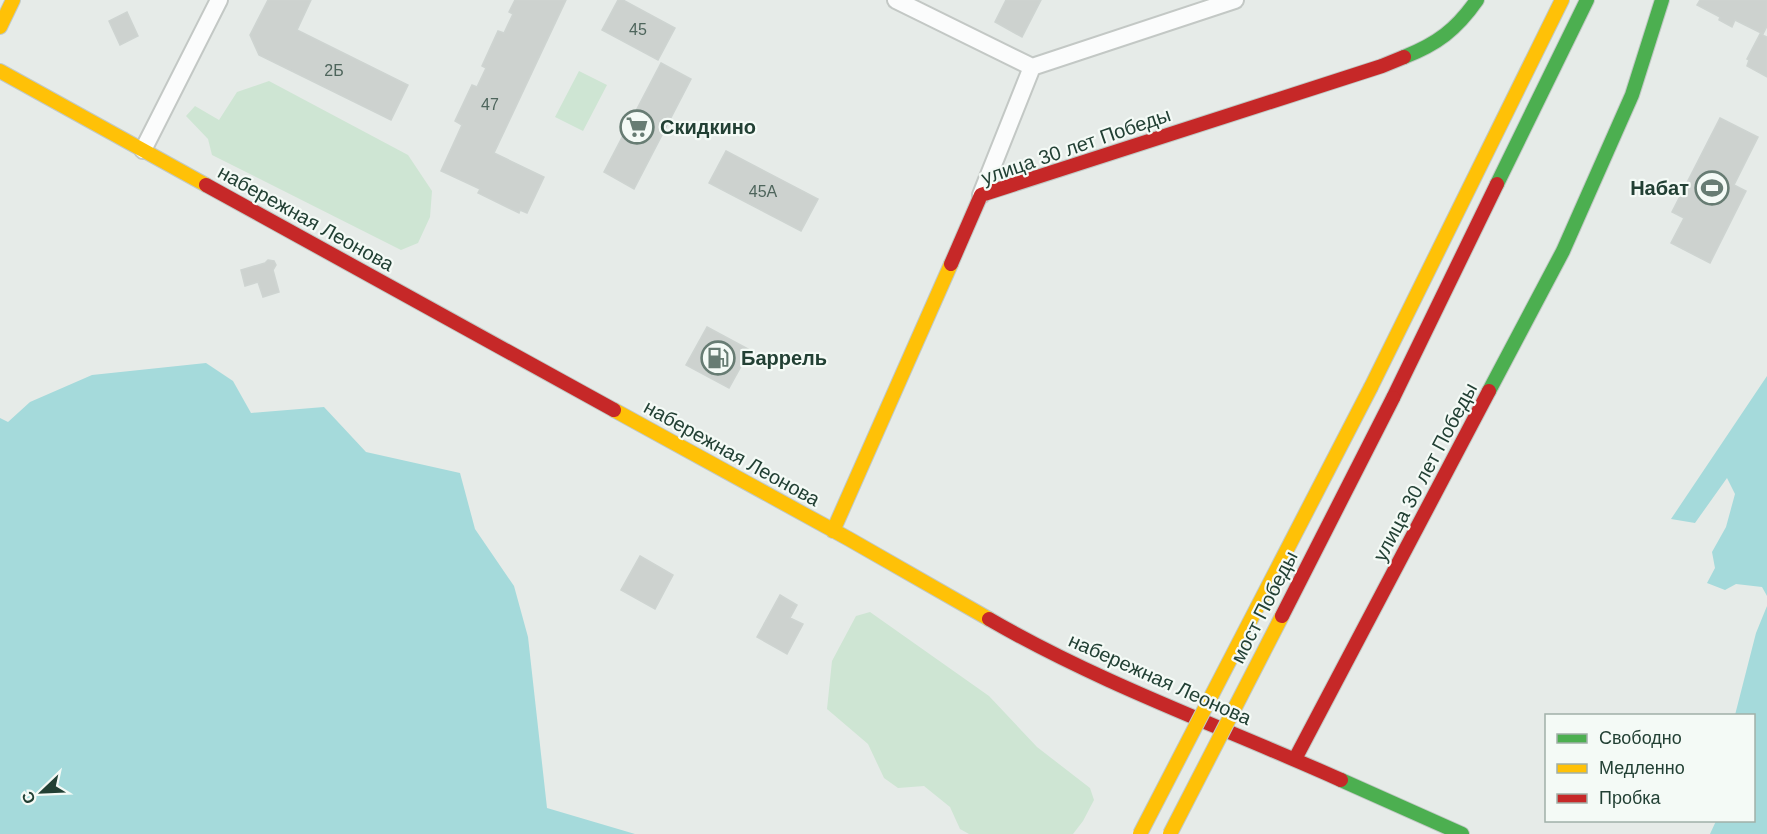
<svg xmlns="http://www.w3.org/2000/svg" width="1767" height="834" font-family="Helvetica,sans-serif">
	<style>
		.green { fill: #cee5d3 }
		.water { fill: #a5dadb }
		.building { fill: #cdd2cf; stroke: #ced4d1; stroke-width: 1.5 }
		.lines { fill: none; stroke-linecap: round; stroke-linejoin: round }
		.street-casing { stroke: #c3c8c5; stroke-width: 20 }
		.fast-casing { stroke: #c1c9c5; stroke-width: 16 }
		.slow-casing { stroke: #c1c9c5; stroke-width: 16 }
		.jam-casing { stroke: #c1c9c5; stroke-width: 16 }
		.street { stroke: #fbfcfc; stroke-width: 16 }
		.fast { stroke: #4caf50; stroke-width: 14 }
		.slow { stroke: #ffc107; stroke-width: 14 }
		.jam { stroke: #c62828; stroke-width: 14 }
		.slow-bridge-casing { stroke: #c1c9c5; stroke-width: 16; stroke-linecap: butt }
		.jam-bridge-casing { stroke: #c1c9c5; stroke-width: 16; stroke-linecap: butt }
		.slow-bridge { stroke: #ffc107; stroke-width: 14 }
		.jam-bridge { stroke: #c62828; stroke-width: 14 }
		.labels { text-anchor: middle; dominant-baseline: central; stroke-width: 4.5; stroke-linejoin: round; paint-order: stroke }
		.number-label { font-size: 16px; fill: #4e655c }
		.poi-label { font-size: 20px; font-weight: bold; fill: #224034; stroke: #f4faf6; text-anchor: start }
		.street-label { font-size: 20px; fill: #224034; stroke: #f4faf6 }
	</style>
	<rect width="100%" height="100%" fill="#e6ebe8"/>
	<path class="green" d="M579,71l28,14 -24,46 -28,-14z
		M269,81l139,74 24,36 -2,26 -12,26 -17,7 -189,-95 -4,-16 -22,-23 9,-10 24,14 18,-28z
		M870,612l119,84 48,51 53,41 4,12 -11,21 -10,13h-104l-9,-5 -10,-22 -26,-21 -26,2 -14,-10 -16,-34 -41,-35 5,-48 24,-45z"/>
	<path class="water" d="M206,363l27,18 18,32 73,-6 42,45 94,21 15,56 39,57 14,51 19,171 88,26h-635v-416l8,4 22,-20 62,-27z
		M1767,376v220l-5,-9 -26,-3 -11,6 -18,-7 8,-15 -3,-16 14,-25 9,-33 -8,-16 -32,45 -24,-4z
		M1767,606v228h-57l6,-13 38,-1v-104l-19,-1 21,-82z"/>
	<path class="building" d="M268,0h43l-14,30 111,55 -17,35 -132,-65 -9,-20z
		M515,0h51l-72,153 50,24 -17,36 -7,-3 -1,3 -41,-20 2,-4 -39,-18 21,-46 -7,-4 17,-36 5,2 9,-19 -4,-2 16,-35 6,2 9,-19 -4,-2z
		M618,0h5l52,28 -17,32 -56,-30z
		M1006,0h35l-19,37 -27,-15z
		M1700,0h67v26l-4,8 -28,-14 -3,7 -13,-7 1,-3 -23,-12z
		M127,12l11,24 -18,9 -11,-24z
		M1760,34l7,3v40l-20,-11 2,-6 -2,-1z
		M661,63l30,16 -57,110 -30,-17z
		M1720,118l38,19 -24,48 12,6 -36,72 -39,-20 13,-25 -12,-6z
		M726,151l92,48 -17,32 -92,-48z
		M268,260l6,1 2,4 -3,5 6,22 -16,5 -5,-15 -13,4 -4,-16 24,-7z
		M707,327l43,23 -21,38 -43,-23z
		M640,556l33,19 -18,34 -34,-19z
		M780,595l17,10 -7,13 13,6 -16,30 -30,-17z"/>
	<g class="lines">
		<defs>
			<path id="street" d="M896,0l136,67
				M143,150l76,-150
				M981,195l51,-128 203,-67"/>
			<path id="fast" d="M1404,57c33,-13 52,-27 73,-57
				M1497,184l90,-184
				M1489,391l74,-140 69,-156 30,-95
				M1341,780l121,54"/>
			<path id="slow" d="M0,27l13,-27
				M0,71l206,114
				M1371,387l191,-387
				M614,410l235,129 140,80
				M833,531l118,-267"/>
			<path id="jam" d="M206,185l408,225
				M951,264l30,-69 401,-129 22,-9
				M1393,398l104,-214
				M989,619c112,65 234,108 352,161
				M1295,759l194,-368"/>
		</defs>
		<use href="#street" class="street-casing"/>
		<use href="#fast" class="fast-casing"/>
		<use href="#slow" class="slow-casing"/>
		<use href="#jam" class="jam-casing"/>
		<use href="#street" class="street"/>
		<use href="#fast" class="fast"/>
		<use href="#slow" class="slow"/>
		<use href="#jam" class="jam"/>
		<defs>
			<path id="slow-bridge" d="M1140,834l231,-447
				M1170,834l112,-218"/>
			<path id="jam-bridge" d="M1282,616l111,-218"/>
		</defs>
		<use href="#slow-bridge" class="slow-bridge-casing"/>
		<use href="#jam-bridge" class="jam-bridge-casing"/>
		<use href="#slow-bridge" class="slow-bridge"/>
		<use href="#jam-bridge" class="jam-bridge"/>
	</g>
	<defs>
		<symbol id="supermarket-ring" viewBox="-11 -11 22 22"><circle r="9.5" fill="#f4faf6" stroke="#677c73" stroke-width="1.5"/><path d="M-6-5.5h2.5l.6 2H6L4.5 2H-2.5L-4.4-4H-6ZM-1.5 3.2a1.3 1.3 0 1 0 .1 0ZM3 3.2a1.3 1.3 0 1 0 .1 0Z" fill="#677c73"/></symbol>
		<symbol id="stadium-ring" viewBox="-11 -11 22 22"><circle r="9.5" fill="#f4faf6" stroke="#677c73" stroke-width="1.5"/><path d="M0-5a6.5 5 0 1 0 0 10a6.5 5 0 1 0 0-10ZM-3.5-1.8h7v3.6h-7Z" fill="#677c73"/></symbol>
		<symbol id="fuel-ring" viewBox="-11 -11 22 22"><circle r="9.5" fill="#f4faf6" stroke="#677c73" stroke-width="1.5"/><path d="M-5.5-6h7V0h2V4h1.3V-2.5L3-4.5l.8-.8L6-3V5H2.5V1h-1V6h-7ZM-4.2-4.7v3.2H.2V-4.7Z" fill="#677c73"/></symbol>
	</defs>
	<g fill-rule="evenodd">
		<use href="#supermarket-ring" x="618" y="108" width="38" height="38"/>
		<use href="#stadium-ring" x="1693" y="169" width="38" height="38"/>
		<use href="#fuel-ring" x="699" y="339" width="38" height="38"/>
	</g>
	<g class="labels">
		<g class="number-label">
			<text x="638" y="29">45</text>
			<text x="334" y="70">2Б</text>
			<text x="490" y="104">47</text>
			<text x="763" y="191">45А</text>
		</g>
		<g class="poi-label">
			<text x="660" y="127">Скидкино</text>
			<text x="1689" y="188" text-anchor="end">Набат</text>
			<text x="741" y="358">Баррель</text>
		</g>
		<g class="street-label">
			<text transform="translate(1076 146) rotate(-19)">улица 30 лет Победы</text>
			<text transform="translate(306 218) rotate(29)">набережная Леонова</text>
			<text transform="translate(732 453) rotate(29)">набережная Леонова</text>
			<text transform="translate(1425 472) rotate(-62)">улица 30 лет Победы</text>
			<text transform="translate(1264 607) rotate(-63)">мост Победы</text>
			<text transform="translate(1160 679) rotate(24)">набережная Леонова</text>
		</g>
	</g>
	<rect x="1545" y="714" width="210" height="108" fill="#f4faf6" stroke="#a0b0a8" stroke-width="1.5"/>
	<rect x="1557" y="734" width="30" height="9" fill="#4caf50" stroke="#a0b0a8" stroke-width="1.5"/>
	<text x="1599" y="744" font-size="18" fill="#224034">Свободно</text>
	<rect x="1557" y="764" width="30" height="9" fill="#ffc107" stroke="#a0b0a8" stroke-width="1.5"/>
	<text x="1599" y="774" font-size="18" fill="#224034">Медленно</text>
	<rect x="1557" y="794" width="30" height="9" fill="#c62828" stroke="#a0b0a8" stroke-width="1.5"/>
	<text x="1599" y="804" font-size="18" fill="#224034">Пробка</text>
	<g transform="translate(42 792) rotate(247)" stroke="#f4faf6" stroke-width="4.5" paint-order="stroke">
	<path d="M0-4.5L10 22L0 15L-10 22Z" fill="#224034"/>
	<text y="-9" font-size="16" font-weight="bold" text-anchor="middle" fill="#224034">С</text>
	</g>
</svg>
